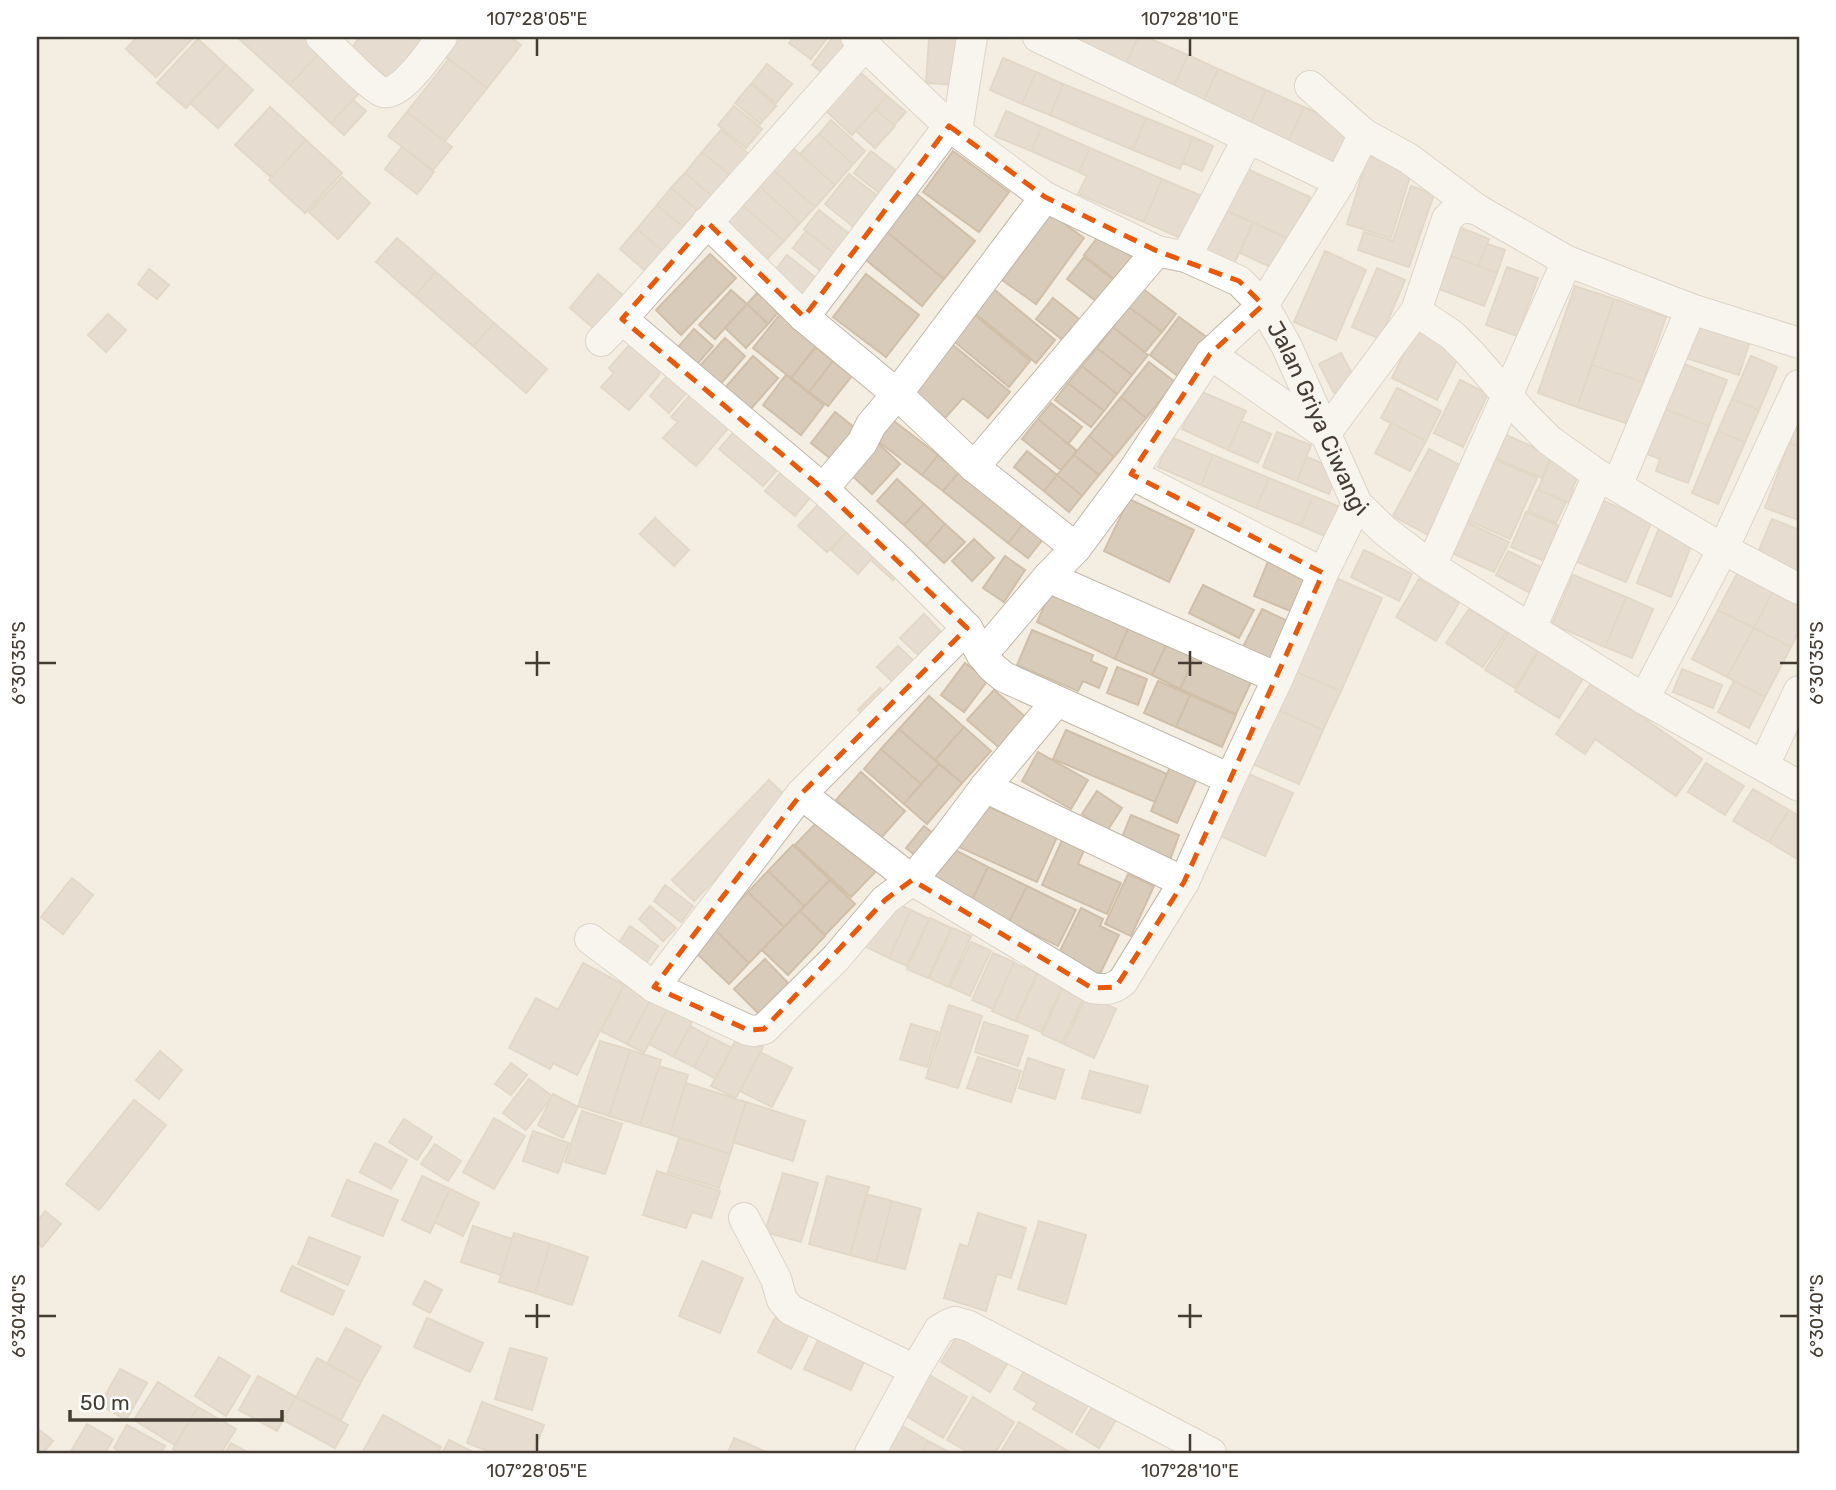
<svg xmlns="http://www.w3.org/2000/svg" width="1836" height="1490" font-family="Rubik,sans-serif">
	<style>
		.building { fill: #d8cbba; stroke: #d0bfa9; stroke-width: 2 }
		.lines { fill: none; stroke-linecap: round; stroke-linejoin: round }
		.street-casing { stroke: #c1b7a7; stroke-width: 32 }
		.street { stroke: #fff; stroke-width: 30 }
		.marked { fill: none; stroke: #e8590c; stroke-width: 5; stroke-dasharray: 14 9; stroke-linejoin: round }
		.ticks { fill: none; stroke: #443c32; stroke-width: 2.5 }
		.labels { text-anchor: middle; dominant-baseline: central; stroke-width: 6; stroke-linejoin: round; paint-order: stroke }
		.street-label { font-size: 23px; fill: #443c32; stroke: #fff }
		.neatline { fill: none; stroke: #443c32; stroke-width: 2.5 }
		.ticks-label { font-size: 18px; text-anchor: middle; fill: #443c32 }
	</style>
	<rect width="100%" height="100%" fill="#f3ede2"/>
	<path class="building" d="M137,37h57l-38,40 -30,-28z
		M237,37h69l15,14 -31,34z
		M360,37h61l4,3 -33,41 -41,-32z
		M450,37h60l11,8 -34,43 -48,-36z
		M794,37h34l-17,22 -22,-16z
		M833,37h13l10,7 -26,34 -18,-13z
		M929,37h33l-3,48 -33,-2z
		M1078,37h60l-15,34 -50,-23z
		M1138,37h8l42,18 -17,37 -48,-21z
		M198,39l28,26 -40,43 -29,-25z
		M321,51l42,38 -32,34 -41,-38z
		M1188,55l30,14 -17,37 -30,-14z
		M1003,58l33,14 -14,32 -32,-14z
		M449,59l38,29 -42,53 -38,-29z
		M767,64l25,20 -16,19 -24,-20z
		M226,65l27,25 -35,38 -28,-25z
		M1218,69l48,21 -17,37 -48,-21z
		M860,72l27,24 -35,39 -26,-24z
		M1036,72l27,12 -13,31 -28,-11z
		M751,84l25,22 -16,18 -25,-21z
		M1063,84l83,34 -13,32 -83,-35z
		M1266,90l38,17 -17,37 -38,-17z
		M887,96l19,16 -12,13 -19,-16z
		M353,100l13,11 -22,24 -13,-12z
		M734,106l28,23 -16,19 -28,-23z
		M270,107l36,33 -35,37 -36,-32z
		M1304,107l46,21 -17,37 -46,-21z
		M875,109l20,17 -20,22 -19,-17z
		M1006,111l36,16 -11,24 -36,-15z
		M407,112l45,35 -19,23 -45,-34z
		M1146,118l47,19 -13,32 -47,-19z
		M831,120l34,31 -12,13 -34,-30z
		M1042,127l48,21 -11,24 -48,-21z
		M721,130l28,24 -18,22 -29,-24z
		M819,134l34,30 -18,21 -35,-31z
		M1193,137l20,9 -11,25 -19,-8z
		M306,140l36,33 -37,40 -36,-33z
		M402,147l32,25 -17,22 -32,-25z
		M793,148l42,37 -20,22 -42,-37z
		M1090,148l72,31 -18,43 -66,-28 9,-18 -8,-4z
		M871,151l28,22 -17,22 -28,-22z
		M953,151l56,41 -30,40 -56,-40z
		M702,152l29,24 -18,21 -28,-24z
		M1368,156l44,14 -21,68 -44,-14z
		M1245,168l65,29 -19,43 -66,-30z
		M773,170l42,37 -15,16 -41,-37z
		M685,173l28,24 -13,15 -29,-24z
		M849,174l30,23 -24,31 -30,-24z
		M342,177l28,26 -32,36 -29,-27z
		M1162,179l42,18 -19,43 -41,-18z
		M759,186l41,37 -16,18 -42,-36z
		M1411,186l23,8 -25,73 -51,-17 6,-18 29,9z
		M671,188l29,24 -14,17 -29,-24z
		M913,191l62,50 -31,38 -62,-51z
		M657,205l29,24 -21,24 -28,-24z
		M742,205l42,36 -17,18 -41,-36z
		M819,210l33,26 -15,19 -33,-26z
		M1225,210l28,12 -19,42 -28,-12z
		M1051,214l33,24 -48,66 -34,-24z
		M1253,222l38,18 -14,30 -37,-17z
		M1459,227l30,12 -11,27 -29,-11z
		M882,228l62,51 -22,27 -62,-51z
		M637,229l28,24 -17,20 -28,-24z
		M806,231l29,23 -14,17 -28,-23z
		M1101,233l37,29 -18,22 -36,-29z
		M397,238l39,34 -21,24 -39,-34z
		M1487,244l18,6 -8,23 -19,-7z
		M1325,251l41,19 -30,70 -42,-18z
		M710,254l26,24 -55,57 -25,-25z
		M787,255l29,23 -15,19 -29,-23z
		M1449,255l48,18 -13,33 -48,-18z
		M1084,257l37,29 -17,21 -37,-28z
		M1507,267l31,11 -21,58 -31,-11z
		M1377,268l28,12 -25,59 -28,-12z
		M149,269l20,16 -12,14 -19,-15z
		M436,272l58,51 -21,23 -58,-50z
		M598,274l27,23 -28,34 -27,-23z
		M866,274l53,41 -33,42 -53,-40z
		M990,286l65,54 -19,23 -66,-54z
		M1575,286l39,13 -37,108 -39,-14z
		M1143,289l33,25 -14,18 -33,-25z
		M731,290l16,14 -32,35 -16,-14z
		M759,291l21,19 -12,14 -21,-20z
		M1053,298l31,25 -16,21 -32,-25z
		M1614,299l52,18 -23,65 -51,-17z
		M747,304l21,20 -22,24 -21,-20z
		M1129,307l33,25 -17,20 -32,-25z
		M970,311l60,50 -21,26 -60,-50z
		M781,313l38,29 -28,36 -38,-30z
		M108,314l18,16 -20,22 -18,-17z
		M1179,317l33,24 -29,39 -33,-25z
		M494,323l53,46 -21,24 -53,-47z
		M1697,324l53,17 -11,34 -53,-17z
		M1113,327l35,28 -16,20 -35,-27z
		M694,329l19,17 -21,24 -19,-17z
		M1416,330l45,22 -24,48 -45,-22z
		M725,338l20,18 -27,31 -21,-18z
		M947,340l63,52 -22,26 -25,-20 -18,20 -32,-27z
		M631,343l31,27 -4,4 1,1 -30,35 -28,-23 13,-14 -5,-5z
		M816,347l17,14 -24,31 -18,-14z
		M1097,348l35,27 -15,19 -35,-28z
		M1341,353l15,28 -22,12 -15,-29z
		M753,356l25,22 -29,33 -25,-22z
		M1751,356l26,11 -18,43 -27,-11z
		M833,361l19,15 -24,30 -19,-14z
		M1149,362l26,20 -29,36 -25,-21z
		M1681,363l46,17 -18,46 -45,-17z
		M1592,365l51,17 -14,42 -52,-17z
		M1082,366l35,28 -13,17 -36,-28z
		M672,370l20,16 -23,27 -19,-17z
		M786,375l38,30 -23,30 -38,-30z
		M1460,380l28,14 -25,53 -29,-14z
		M1068,383l36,28 -13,16 -36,-27z
		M698,386l39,32 -41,48 -33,-28 15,-16 -7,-5z
		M1397,388l44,23 -15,30 -45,-23z
		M1200,391l46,20 -18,39 -46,-21z
		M1121,397l25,21 -32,39 -25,-21z
		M1732,399l27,11 -14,32 -27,-11z
		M1051,403l31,24 -14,17 -30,-25z
		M1664,409l45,17 -21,57 -32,-12 4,-12 -13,-5z
		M835,412l25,20 -24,31 -25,-20z
		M1799,415v32l-10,-4z
		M890,418l48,37 -16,20 -48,-37z
		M1038,419l39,32 -16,19 -39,-31z
		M1241,421l30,13 -13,29 -30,-13z
		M1391,423l35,18 -16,30 -35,-18z
		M741,424l44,37 -22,25 -44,-37z
		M1718,431l27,11 -27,62 -26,-11z
		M1277,432l34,13 -14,36 -34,-14z
		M1504,434l47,21 -9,23 -48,-21z
		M1089,436l25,21 -15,18 -25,-20z
		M1171,437l42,18 -12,30 -43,-18z
		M877,442l23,22 -28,30 -23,-21z
		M1789,443l10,4v73l-34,-12z
		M1429,449l36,19 -37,67 -35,-19z
		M1027,451l30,24 -13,16 -30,-24z
		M938,455l21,17 -16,19 -21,-16z
		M1074,455l25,20 -17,21 -25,-21z
		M1213,455l56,23 -13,30 -55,-23z
		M1307,457l32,13 -10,24 -32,-13z
		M1494,459l43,19 -27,61 -43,-19z
		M1551,459l29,13 -8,17 14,7 -5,12 -43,-19z
		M784,469l29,25 -18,22 -30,-25z
		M959,472l65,51 -16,20 -65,-52z
		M1057,475l25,21 -13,16 -25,-21z
		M1269,478l44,18 -12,30 -45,-18z
		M897,479l27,25 -20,21 -27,-24z
		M1537,490l29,12 -10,21 -28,-12z
		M1313,496l27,11 -13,30 -26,-11z
		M823,499l29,27 -25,26 -29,-26z
		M1129,499l65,31 -25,52 -65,-31z
		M1601,500l51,21 -26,61 -51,-21z
		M924,504l21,20 -19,22 -22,-21z
		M1526,512l33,14 -15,35 -33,-14z
		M655,518l34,32 -15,16 -34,-32z
		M1772,519l27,11v50l-45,-18z
		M1466,522l43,20 -15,30 -42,-19z
		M1024,523l20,15 -16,20 -20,-15z
		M945,524l20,18 -21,21 -18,-17z
		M852,526l27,24 -21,24 -27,-24z
		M1659,528l34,13 -22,56 -34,-14z
		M974,539l20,19 -22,23 -20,-20z
		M879,550l23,21 -9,9 -22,-20z
		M1364,550l48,24 -13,27 -48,-24z
		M1508,551l41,20 -13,25 -40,-21z
		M1005,556l20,14 -21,32 -21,-14z
		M1269,559l42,16 -16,38 -41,-17z
		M1740,568l35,19 -21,41 -36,-18z
		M1573,575l53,22 -21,50 -53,-23z
		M1331,576l51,22 -41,93 -52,-22z
		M1419,579l40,24 -23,38 -40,-24z
		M1203,585l51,25 -15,28 -50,-25z
		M1053,586l78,36 -16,37 -78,-37z
		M1775,587l24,12v32l-8,16 -37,-19z
		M1626,597l27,12 -21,49 -27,-11z
		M1262,609l32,15 -19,41 -33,-16z
		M1469,609l37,23 -23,35 -37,-24z
		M1718,610l36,18 -27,49 -35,-18z
		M924,614l17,18 -23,23 -18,-17z
		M1131,622l38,17 -17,36 -37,-16z
		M1754,628l37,19 -26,50 -38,-20z
		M1032,630l61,25 -2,6 16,7 -8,20 -16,-7 -5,10 -61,-26z
		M1509,631l30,18 -24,39 -30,-18z
		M1169,639l28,13 -17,37 -28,-14z
		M898,646l18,17 -21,21 -18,-17z
		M1540,650l44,27 -25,41 -44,-27z
		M1197,652l56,26 -17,36 -56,-25z
		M965,663l23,17 -24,32 -23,-17z
		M1117,667l30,12 -9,26 -31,-12z
		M1289,669l52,22 -18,39 -51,-23z
		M1682,669l40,16 -9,23 -40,-16z
		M1158,681l32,14 -14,32 -32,-14z
		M1734,681l31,16 -16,31 -31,-16z
		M1592,682l110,77 -26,37 -81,-57 -10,15 -29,-20z
		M880,688l9,9 -21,22 -10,-9z
		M994,690l34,29 -26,31 -35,-30z
		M1190,695l46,20 -14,32 -46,-20z
		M929,696l35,31 -29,33 -36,-31z
		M1272,707l51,23 -24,54 -51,-22z
		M964,727l27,24 -29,32 -27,-23z
		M899,729l40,35 -18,20 -40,-35z
		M1066,730l101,44 -12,28 -102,-43z
		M881,749l40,35 -17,20 -40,-35z
		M1038,752l50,28 -17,29 -49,-28z
		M1706,763l38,23 -19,29 -37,-23z
		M939,764l23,19 -35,41 -23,-20z
		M1170,767l27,11 -20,45 -26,-12z
		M861,772l44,39 -25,28 -44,-39z
		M1244,772l49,21 -28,63 -49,-22z
		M769,780l22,21 -97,100 -22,-21z
		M1753,789l36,21 -20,32 -36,-21z
		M1097,791l25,17 -15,23 -25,-17z
		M979,803l78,34 -20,45 -78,-35z
		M1789,810l10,6v44l-30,-18z
		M1131,815l48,20 -9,25 -49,-20z
		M823,816l56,52 -28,29 -56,-52z
		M924,826l16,13 -17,22 -17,-13z
		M1062,840l22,10 -6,14 43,19 -14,31 -65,-29z
		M793,845l37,35 -26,26 -36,-35z
		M949,847l39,20 -17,35 -40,-19z
		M988,867l39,19 -18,36 -38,-20z
		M768,871l36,35 -20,21 -36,-35z
		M1128,874l26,12 -23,50 -26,-12z
		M72,878l21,17 -30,39 -22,-17z
		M830,880l25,24 -30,31 -25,-24z
		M665,885l28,21 -12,16 -27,-21z
		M1027,886l49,24 -18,36 -49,-24z
		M748,892l36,35 -35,36 -36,-35z
		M889,900l22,10 -22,48 -23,-11z
		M650,906l26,22 -13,13 -24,-22z
		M1081,908l22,11 -3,7 19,9 -21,43 -42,-19z
		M911,910l18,9 -22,47 -18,-8z
		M800,911l25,25 -37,39 -26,-25z
		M930,918l21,10 -23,50 -21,-9z
		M630,926l28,20 -14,20 -28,-19z
		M713,928l36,35 -20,21 -37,-35z
		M952,928l19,8 -23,51 -19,-9z
		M971,942l20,9 -21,45 -20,-9z
		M993,953l21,9 -21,47 -21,-9z
		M765,959l24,25 -30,30 -25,-25z
		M583,963l41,22 -47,90 -24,-12 -3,6 -41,-21 27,-50 22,12z
		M1014,963l23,10 -22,48 -23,-10z
		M1038,973l25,12 -22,47 -25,-11z
		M624,985l27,14 -24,45 -26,-13z
		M1064,985l21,9 -23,49 -20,-9z
		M1086,996l30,13 -22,49 -30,-14z
		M651,999l17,8 -24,46 -17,-9z
		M949,1005l33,11 -24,72 -32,-10z
		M668,1007l25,13 -19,37 -25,-13z
		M984,1022l44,14 -10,30 -43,-14z
		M911,1024l27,8 -11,35 -27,-8z
		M690,1026l20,11 -16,30 -20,-10z
		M739,1034l24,13 -27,51 -25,-12z
		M710,1037l22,11 -16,31 -22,-12z
		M600,1041l30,9 -21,66 -31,-10z
		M630,1050l31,10 -21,65 -31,-9z
		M160,1051l22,19 -23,29 -23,-19z
		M760,1052l32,16 -20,39 -32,-16z
		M978,1057l43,14 -10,31 -44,-14z
		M1028,1058l36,12 -9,29 -36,-11z
		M511,1063l16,12 -16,20 -16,-11z
		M659,1066l29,9 -18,59 -30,-9z
		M1090,1071l58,15 -8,27 -58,-15z
		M529,1079l23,17 -26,34 -23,-17z
		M686,1083l60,19 -16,52 -60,-20z
		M553,1094l25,13 -15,31 -25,-13z
		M134,1100l32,25 -67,85 -33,-26z
		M746,1102l59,19 -12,40 -60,-19z
		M582,1111l40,13 -17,50 -40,-12z
		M494,1118l31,18 -31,53 -31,-17z
		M404,1119l28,18 -15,23 -28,-18z
		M533,1131l36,12 -11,30 -35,-12z
		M679,1138l51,16 -11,34 -51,-16z
		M375,1143l32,17 -16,29 -31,-17z
		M435,1144l26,17 -13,20 -27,-17z
		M657,1171l63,20 -9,27 -19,-6 -6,16 -43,-13z
		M783,1173l35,10 -17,59 -36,-10z
		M422,1176l28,13 -20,44 -28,-13z
		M827,1176l42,11 -19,68 -41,-11z
		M347,1180l51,20 -15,36 -51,-20z
		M450,1189l29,14 -16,33 -29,-14z
		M866,1194l26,7 -16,61 -26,-7z
		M892,1201l29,8 -16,60 -29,-7z
		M45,1211l16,13 -19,23 -5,-4v-21z
		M978,1213l48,15 -15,50 -14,-4 -11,37 -42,-13 16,-54 8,3z
		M1039,1221l47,14 -20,69 -48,-15z
		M473,1226l39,13 -11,36 -40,-13z
		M514,1233l36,11 -15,49 -36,-11z
		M309,1237l51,20 -12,28 -50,-21z
		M550,1244l38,13 -16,48 -37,-12z
		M702,1261l41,17 -23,55 -41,-17z
		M292,1266l52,25 -11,24 -52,-24z
		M425,1281l17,9 -12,23 -17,-9z
		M427,1318l56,25 -13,29 -56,-25z
		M775,1318l34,16 -18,35 -33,-17z
		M963,1327l49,29 -22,36 -49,-30z
		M346,1328l35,19 -20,35 -34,-18z
		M822,1332l46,21 -17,37 -47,-21z
		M510,1348l37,10 -15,52 -37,-11z
		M219,1357l31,19 -24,40 -31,-20z
		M317,1358l44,24 -20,38 -45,-23z
		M1031,1359l62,38 -21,35 -39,-23 4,-6 -23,-14z
		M120,1369l27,14 -21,37 -26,-15z
		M926,1373l41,24 -24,41 -42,-25z
		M258,1376l38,21 -19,34 -38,-21z
		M158,1382l40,25 -23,38 -41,-25z
		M1099,1396l23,14 -23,38 -23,-14z
		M296,1397l52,28 -13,23 -52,-28z
		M973,1397l41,25 -19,31h-25l-23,-13z
		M482,1402l62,23 -11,28h-39l-27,-10z
		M198,1407l38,22 -15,24h-41l-7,-4z
		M383,1415l58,32 -3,6h-76z
		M894,1421l34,20 -7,12h-46z
		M1019,1422l52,31h-71z
		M87,1424l26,15 -8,14h-35z
		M127,1425l38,21 -4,7h-39l-8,-5z
		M37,1428l16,13 -10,12h-6z
		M734,1438l35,15h-41z
		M449,1440l24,12 -1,1h-30z
		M928,1441l23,12h-30z
		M231,1443l18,10h-24z"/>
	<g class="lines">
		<defs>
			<g id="street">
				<path d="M321,37c11,10 52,53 62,55 18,5 49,-42 59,-55"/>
				<path id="s1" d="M856,37l93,89 96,71 112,54 29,6 53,24 24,24 23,40 71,159 28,27 46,35 213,133 155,87"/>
				<path d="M1038,37l302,145"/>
				<path d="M1310,86l54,48 44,24 70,52"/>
				<path d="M957,131l15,-94"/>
				<path d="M707,222l97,95 93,77 77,73 102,81"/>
				<path d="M1186,257l62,-119"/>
				<path d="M1416,311l36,24 20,20 53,61 24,24 49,35 125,74 76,40"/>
				<path d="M804,317l145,-191"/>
				<path d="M622,319l201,170 79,74 65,65 15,27 10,12 12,10 226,102"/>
				<path d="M601,341l21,-22 243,-274 -1,-8"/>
				<path d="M1210,354l115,80 91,-123 31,-92c10,-11 17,-13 31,-9l89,51 124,48 108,34"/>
				<path d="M974,467l183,-216"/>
				<path d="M1131,474l192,99"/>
				<path d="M1617,486l74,-177"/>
				<path d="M823,489l39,-46 9,-18 26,-31 148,-197"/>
				<path d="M1431,566l136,-305"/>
				<path d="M1048,577l230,101"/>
				<path d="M1531,628l67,-153"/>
				<path d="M982,655l66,-78 28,-29 55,-74 79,-120 53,-49 77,-123 24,-48"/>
				<path d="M1644,699l79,-150 76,-164"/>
				<path d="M1764,765l35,-74"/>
				<path d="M985,787l199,95"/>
				<path d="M801,794l111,86 180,108c13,2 21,2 31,-7l61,-99 46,-103 48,-101 45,-105 34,-69"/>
				<path d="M590,939l64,48 94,43 6,1 10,-2 72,-71 49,-58 27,-20 34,-41 39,-52 71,-85"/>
				<path d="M654,987l147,-193 166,-166"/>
				<path d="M744,1218l32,61 6,21 9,10 124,60"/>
				<path d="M870,1453l45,-83 24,-40 10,-6 6,-2 14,4 242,127"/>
			</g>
		</defs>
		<use href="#street" class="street-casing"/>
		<use href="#street" class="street"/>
	</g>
	<path d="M0 0H1836V1490H0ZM949,126l96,71 112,54 82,30 24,24 -53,49 -79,120 192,99 -139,309 -68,105 -24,1 -180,-108 -27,20 -121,129 -16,1 -94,-43 147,-193 166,-166 -144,-139 -201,-170 85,-97 97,95z" fill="#f3ede2" fill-opacity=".55" fill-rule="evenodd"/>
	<path class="marked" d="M949,126l96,71 112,54 82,30 24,24 -53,49 -79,120 192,99 -139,309 -68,105 -24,1 -180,-108 -27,20 -121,129 -16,1 -94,-43 147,-193 166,-166 -144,-139 -201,-170 85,-97 97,95z"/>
	<path class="ticks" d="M537,38v18M1190,38v18M537,651v25M1190,651v25M38,663h18M525,663h25M1178,663h24M1780,663h18M537,1304v24M1190,1304v24M38,1316h18M525,1316h25M1178,1316h24M1780,1316h18M537,1434v18M1190,1434v18"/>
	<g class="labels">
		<g class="street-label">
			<text stroke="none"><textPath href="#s1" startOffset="620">Jalan Griya Ciwangi</textPath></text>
		</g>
	</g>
	<rect width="1836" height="1490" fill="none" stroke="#ffffff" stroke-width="77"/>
	<path d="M70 1410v10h212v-10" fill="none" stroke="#443c32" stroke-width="3.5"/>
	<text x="80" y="1410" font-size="21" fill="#443c32" stroke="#ffffff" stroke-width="5" paint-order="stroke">50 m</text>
	<rect x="38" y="38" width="1760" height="1414" class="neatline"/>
	<g class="ticks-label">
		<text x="537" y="25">107°28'05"E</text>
		<text x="1190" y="25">107°28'10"E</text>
		<text transform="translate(19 663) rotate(-90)" y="6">6°30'35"S</text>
		<text transform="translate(1817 663) rotate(-90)" y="6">6°30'35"S</text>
		<text transform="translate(19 1316) rotate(-90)" y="6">6°30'40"S</text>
		<text transform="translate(1817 1316) rotate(-90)" y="6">6°30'40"S</text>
		<text x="537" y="1477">107°28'05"E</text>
		<text x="1190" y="1477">107°28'10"E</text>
	</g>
</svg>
